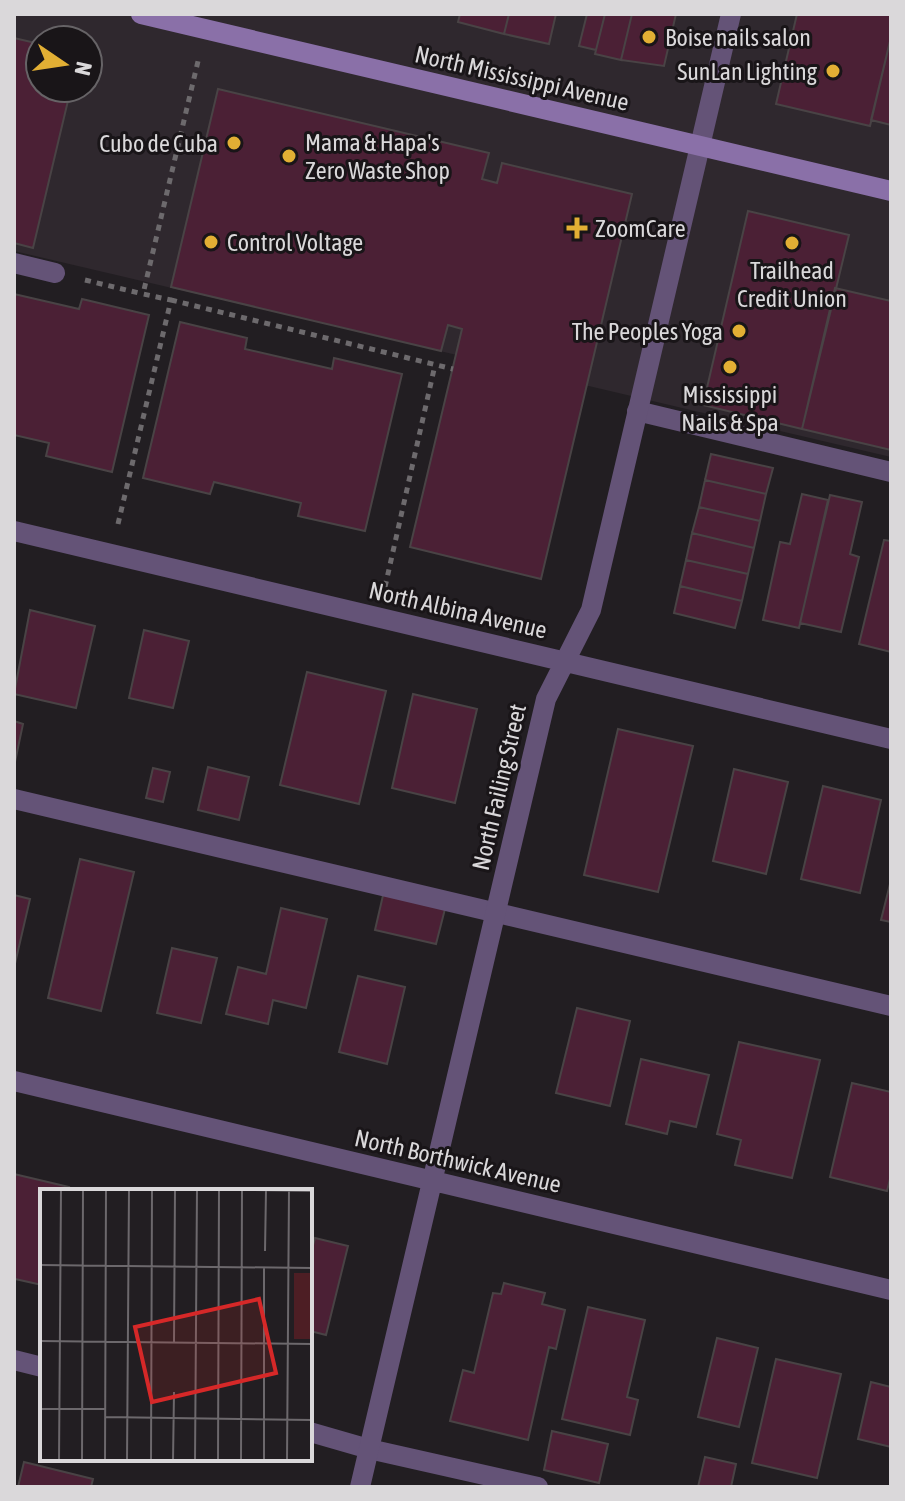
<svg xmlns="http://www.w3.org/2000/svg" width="905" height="1501" font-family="'Asap Condensed',sans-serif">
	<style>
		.built { fill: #2f282e; fill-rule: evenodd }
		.building { fill: #4b2035; stroke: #494345; stroke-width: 2 }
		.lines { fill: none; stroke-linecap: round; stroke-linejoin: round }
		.path { stroke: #6d6a6d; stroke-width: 5; stroke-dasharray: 6 6; stroke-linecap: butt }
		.lane { stroke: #645377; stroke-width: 20 }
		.street { stroke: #645377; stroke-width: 20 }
		.secondary { stroke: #8a70a8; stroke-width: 20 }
		.poi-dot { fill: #e2af34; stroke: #191518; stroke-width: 3 }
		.labels { text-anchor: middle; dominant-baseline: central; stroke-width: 6; stroke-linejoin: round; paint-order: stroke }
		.poi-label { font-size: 24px; fill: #dad8da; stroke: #191518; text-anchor: start }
		.street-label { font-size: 24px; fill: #dad8da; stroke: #191518 }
		.inset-road { fill: none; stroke: #6c686c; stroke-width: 2 }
		.view { fill: #d62828; fill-opacity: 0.15; stroke: #d62828; stroke-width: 4 }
		.inset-edge { fill: none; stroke: #dad8da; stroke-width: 4 }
	</style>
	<rect width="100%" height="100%" fill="#221e22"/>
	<path class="built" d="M14,14h877v443l-877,-206zM40,40h48v48h-48z"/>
	<path class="building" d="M460,14h49l-5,20 -46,-12z
		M509,14h47l-7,30 -45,-10z
		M587,14h18l-9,36 -17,-4z
		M605,14h27l-11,46 -26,-6z
		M632,14h44l-12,52 -43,-6z
		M797,14h94v23l-21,89 -94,-22z
		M891,37v88l-20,-5z
		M14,38l26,6v44h31l-38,160 -19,-5z
		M218,89l271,64 -7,26 15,4 5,-20 130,31 -91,385 -131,-32 52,-218 -14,-4 -7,26 -270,-64z
		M748,211l101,24 -47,194 -99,-24z
		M835,288l56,13v149l-89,-21z
		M14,294l65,15 3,-10 67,16 -37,157 -66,-16 3,-13 -35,-8z
		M180,322l67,16 -2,11 87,20 2,-11 68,16 -37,157 -67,-15 3,-13 -87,-21 -4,12 -67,-16z
		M711,454l62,14 -7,26 -61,-14z
		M705,480l61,14 -6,27 -61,-14z
		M802,494l26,6 -29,128 -36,-8 17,-78 10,2z
		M830,495l32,7 -12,52 9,3 -18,75 -41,-9z
		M699,507l61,14 -6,27 -62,-15z
		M692,533l62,15 -6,26 -62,-14z
		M884,540l7,1v111l-32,-8z
		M686,560l62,14 -6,27 -62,-15z
		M680,586l62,15 -7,27 -61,-15z
		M30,610l65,16 -19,82 -62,-14z
		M144,630l45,11 -16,67 -44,-10z
		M307,672l79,19 -27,113 -79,-19z
		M413,694l64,15 -22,94 -63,-15z
		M14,721l9,3 -8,38h-1z
		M618,729l75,17 -35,146 -74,-17z
		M208,767l41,10 -10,43 -41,-10z
		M153,768l17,4 -7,30 -17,-4z
		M734,769l54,13 -22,92 -53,-13z
		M823,786l58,14 -21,93 -59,-14z
		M80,859l54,13 -33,139 -53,-13z
		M891,880v42l-10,-2z
		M384,891l62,14 -10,39 -61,-14z
		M14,895l16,4 -16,69z
		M281,908l46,11 -21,89 -33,-8 -5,24 -42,-10 12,-47 28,7z
		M172,948l45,10 -16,65 -44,-10z
		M358,976l47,11 -18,77 -48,-12z
		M577,1008l53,13 -20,85 -54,-13z
		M739,1042l81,18 -28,118 -57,-13 6,-25 -24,-6z
		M641,1059l68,16 -13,52 -26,-6 -3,13 -41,-10z
		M852,1083l39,9v83l-4,16 -57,-14z
		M14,1174l55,13 -1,4h-26v94l-27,-6 -1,4z
		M315,1238l33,8 -22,89 -16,-4v-75z
		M504,1283l41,10 -3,11 23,6 -9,39 -7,-2 -21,93 -78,-19 13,-51 11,3 19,-80 8,1z
		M588,1307l57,13 -18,77 11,3 -8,35 -68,-16z
		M717,1338l41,10 -19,79 -41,-10z
		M776,1359l65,15 -24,104 -65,-15z
		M871,1382l20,5v60l-33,-8z
		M552,1431l56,13 -9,39 -55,-13z
		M705,1457l31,7 -5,23h-33z
		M24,1462l69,17 -2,8h-73z"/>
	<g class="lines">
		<path class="path" d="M85,280l58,14
			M171,300l282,69
			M118,524l53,-224 -28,-6 56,-237
			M385,587l50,-222"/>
		<path class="lane" d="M14,263l41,10
			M637,411l254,61
			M14,799l877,207
			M14,1360l28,7
			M310,1432l59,17 169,38"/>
		<path class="street" d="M14,531l877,208
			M14,1081l877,209
			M360,1487l186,-788 45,-89 140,-596"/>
		<path class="secondary" d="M141,14l750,177"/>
	</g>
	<g class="poi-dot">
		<circle cx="649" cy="37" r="8"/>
		<circle cx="833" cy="71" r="8"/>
		<circle cx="234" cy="143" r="8"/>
		<circle cx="289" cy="156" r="8"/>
		<path d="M573 216h8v8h8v8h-8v8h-8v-8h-8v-8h8z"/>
		<circle cx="211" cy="242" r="8"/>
		<circle cx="792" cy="243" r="8"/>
		<circle cx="739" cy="331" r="8"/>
		<circle cx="730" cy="367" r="8"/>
	</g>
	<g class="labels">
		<g class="poi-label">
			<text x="665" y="37">Boise nails salon</text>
			<text x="817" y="71" text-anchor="end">SunLan Lighting</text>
			<text x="305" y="142">Mama &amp; Hapa's<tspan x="305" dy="28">Zero Waste Shop</tspan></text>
			<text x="218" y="143" text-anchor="end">Cubo de Cuba</text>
			<text x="595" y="228">ZoomCare</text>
			<text x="227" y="242">Control Voltage</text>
			<text x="792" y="270" text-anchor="middle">Trailhead<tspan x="792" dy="28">Credit Union</tspan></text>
			<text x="723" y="331" text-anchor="end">The Peoples Yoga</text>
			<text x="730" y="394" text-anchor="middle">Mississippi<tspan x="730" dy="28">Nails &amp; Spa</tspan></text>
		</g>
		<g class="street-label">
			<text transform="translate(522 78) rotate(13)">North Mississippi Avenue</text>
			<text transform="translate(458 610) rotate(13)">North Albina Avenue</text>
			<text transform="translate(499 787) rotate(-77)">North Failing Street</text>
			<text transform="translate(458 1161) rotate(13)">North Borthwick Avenue</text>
		</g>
	</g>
	<g transform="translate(40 1189)">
		<rect width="272" height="272" fill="#221e22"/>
		<path d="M254,84h18v66h-18z" fill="#4d1e24"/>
		<path class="inset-road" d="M153,0l119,2M225,62l1,-61M0,76l272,3M224,78v194M272,79v-39M0,152l272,3M134,153l1,-153M0,220h65M65,228l207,3M19,272l2,-272M42,272l1,-272M65,272l1,-272M87,272l2,-272M111,272l1,-272M133,272l1,-69M155,272l2,-272M178,272l1,-272M201,272l1,-272M247,272l2,-272M271,272v-117"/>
		<path class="view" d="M219,110l17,74 -124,29 -17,-75z"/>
		<rect width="272" height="272" class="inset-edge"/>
	</g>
	<rect width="905" height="1501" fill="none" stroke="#dad8da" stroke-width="32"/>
	<g transform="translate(64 64) rotate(103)"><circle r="38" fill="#191518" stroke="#666366" stroke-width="2"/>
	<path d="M0-6L14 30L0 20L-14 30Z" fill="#e2af34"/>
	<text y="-12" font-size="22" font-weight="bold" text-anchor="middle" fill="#dad8da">N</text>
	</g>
</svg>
